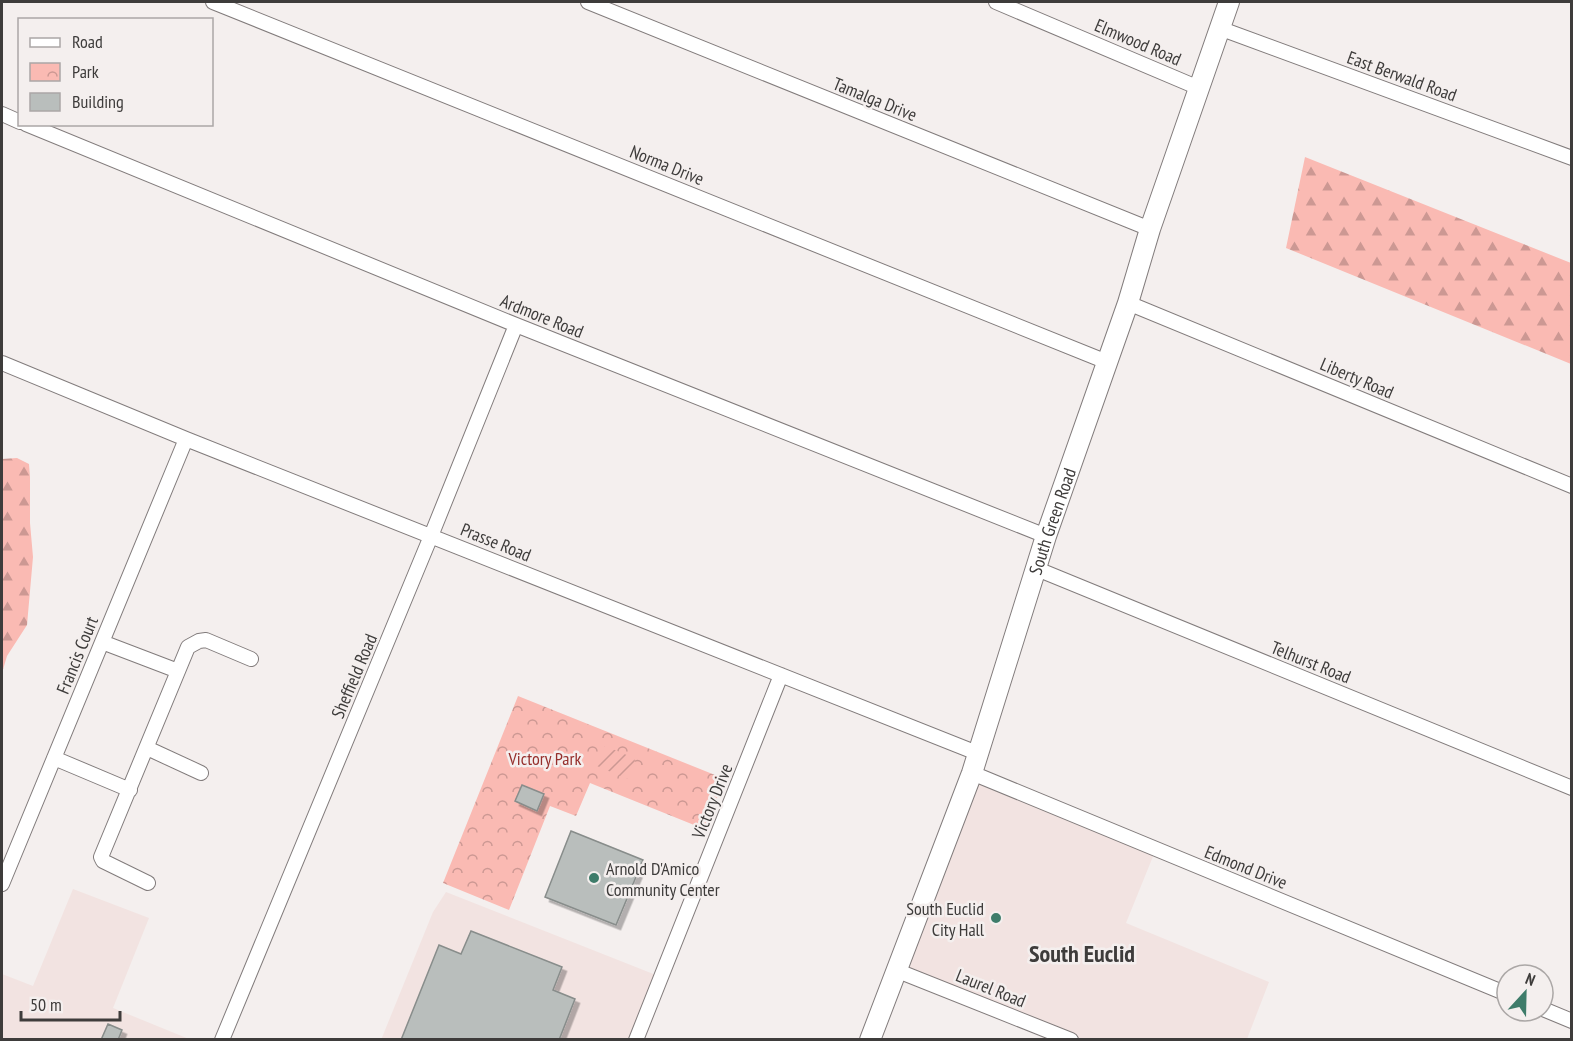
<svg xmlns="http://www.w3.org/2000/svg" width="1573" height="1041" font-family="'PT Sans Narrow',sans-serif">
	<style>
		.built { fill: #f2e3e1 }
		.forest { fill: url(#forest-firs) }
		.park { fill: url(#park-crowns) }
		.garden { fill: url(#garden-furrows) }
		.building { fill: #b9bebc; stroke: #888d8b; stroke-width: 1.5; filter: url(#shadow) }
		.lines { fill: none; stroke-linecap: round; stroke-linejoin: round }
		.street-casing { stroke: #827c7c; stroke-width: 16 }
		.secondary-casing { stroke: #827c7c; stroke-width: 22 }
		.street { stroke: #fff; stroke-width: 14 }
		.secondary { stroke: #fff; stroke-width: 20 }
		.poi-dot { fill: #3e7c6a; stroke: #f4efee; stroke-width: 2 }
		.labels { text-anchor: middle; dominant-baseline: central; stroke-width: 5; stroke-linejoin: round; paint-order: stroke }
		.street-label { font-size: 18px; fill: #3e3c3b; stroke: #f4efee }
		.park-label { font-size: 18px; fill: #962f2c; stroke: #f4efee }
		.poi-label { font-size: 18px; fill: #3e3c3b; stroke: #f4efee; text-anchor: start }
		.district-label { font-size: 24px; font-weight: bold; fill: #3e3c3b; stroke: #f4efee }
	</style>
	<defs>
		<pattern id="forest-firs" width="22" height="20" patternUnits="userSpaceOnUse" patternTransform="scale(1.5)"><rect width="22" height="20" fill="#fabab3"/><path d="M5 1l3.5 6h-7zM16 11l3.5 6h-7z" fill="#cc9893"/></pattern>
		<pattern id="park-crowns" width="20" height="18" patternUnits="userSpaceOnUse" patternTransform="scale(1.5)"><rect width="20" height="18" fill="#fabab3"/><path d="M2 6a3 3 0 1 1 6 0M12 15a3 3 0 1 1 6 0" fill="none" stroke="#cc9893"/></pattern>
		<pattern id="garden-furrows" width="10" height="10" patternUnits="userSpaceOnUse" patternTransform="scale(1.5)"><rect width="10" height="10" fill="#fabab3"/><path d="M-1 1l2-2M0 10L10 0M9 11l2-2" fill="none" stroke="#cc9893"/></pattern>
		<filter id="shadow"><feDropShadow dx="4.5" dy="4.5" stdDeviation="0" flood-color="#0004"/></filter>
	</defs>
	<rect width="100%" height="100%" fill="#f4efee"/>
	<path class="built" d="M972,773l184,76 -30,74 143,59 -22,57 -176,1 -173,-69z
		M73,889l76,29 -36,90 76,31h-187v-65l31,12z
		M446,892l215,85 -25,62 -255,1 52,-128z"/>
	<path class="forest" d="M1305,157l266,106v101l-285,-116z
		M17,458l12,6 1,13v46l3,34 -6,68 -20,31 -5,17v-214z"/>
	<path class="park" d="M518,696l207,83 -21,50 -114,-46 -14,33 -26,-10 -41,104 -66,-27z"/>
	<path class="garden" d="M605,746l29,12 3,10 -3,6 -7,5 -30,-13z"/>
	<path class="building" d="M522,785l22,9 -7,17 -22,-10z
		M571,831l72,29 -27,65 -71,-28z
		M471,931l91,36 -9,23 22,9 -16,41h-158l38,-95 22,9z
		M108,1024l14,6 -4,10h-17z"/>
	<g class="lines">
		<defs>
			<path id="street" d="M213,2l894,360
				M588,2l562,227
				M996,2l203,86
				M1219,28l353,130
				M2,114l18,8
				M26,124l490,201 530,211
				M1128,303l444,183
				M2,363l184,76 791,314
				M1037,569l535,219
				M102,642l76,29
				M147,748l54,25
				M54,758l76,32
				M972,773l535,221
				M148,883l-45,-22 -2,-4 87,-210 11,-6 7,-1 45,19
				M2,884l184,-445
				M898,971l173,69
				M1543,1009l29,12
				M222,1040l209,-504 85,-211
				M636,1040l145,-365"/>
			<g id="secondary">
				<path id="s1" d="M870,1040l102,-267 74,-237 82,-233 22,-74 79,-227"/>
			</g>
		</defs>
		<use href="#street" class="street-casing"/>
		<use href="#secondary" class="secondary-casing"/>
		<use href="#street" class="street"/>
		<use href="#secondary" class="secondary"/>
	</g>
	<g class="poi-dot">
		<circle cx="594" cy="878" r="6"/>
		<circle cx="996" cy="918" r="6"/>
	</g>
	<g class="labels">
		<g class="street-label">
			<text transform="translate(1138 42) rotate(23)">Elmwood Road</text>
			<text transform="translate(1402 76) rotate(20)">East Berwald Road</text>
			<text transform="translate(875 99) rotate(22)">Tamalga Drive</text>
			<text transform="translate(667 165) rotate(22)">Norma Drive</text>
			<text transform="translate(542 316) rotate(22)">Ardmore Road</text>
			<text transform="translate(1357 378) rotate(23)">Liberty Road</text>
			<text stroke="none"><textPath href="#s1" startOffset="550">South Green Road</textPath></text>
			<text transform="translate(496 542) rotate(22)">Prasse Road</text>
			<text transform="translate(77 655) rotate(-68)">Francis Court</text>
			<text transform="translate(1311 662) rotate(22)">Telhurst Road</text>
			<text transform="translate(354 676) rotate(-67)">Sheffield Road</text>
			<text transform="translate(712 801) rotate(-68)">Victory Drive</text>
			<text transform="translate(1246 867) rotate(22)">Edmond Drive</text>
			<text transform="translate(991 988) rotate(22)">Laurel Road</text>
		</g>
		<g class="park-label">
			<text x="545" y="758">Victory Park</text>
		</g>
		<g class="poi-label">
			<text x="606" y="868">Arnold D'Amico<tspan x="606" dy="21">Community Center</tspan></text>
			<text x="984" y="908" text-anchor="end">South Euclid<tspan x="984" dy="21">City Hall</tspan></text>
		</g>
		<g class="district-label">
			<text x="1082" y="953">South Euclid</text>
		</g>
	</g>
	<rect width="1573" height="1041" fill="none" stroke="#3e3c3b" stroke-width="6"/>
	<rect x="18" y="18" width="195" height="108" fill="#f4efee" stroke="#aba7a6" stroke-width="1.5"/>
	<rect x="30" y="38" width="30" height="9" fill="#ffffff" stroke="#aba7a6" stroke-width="1.5"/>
	<text x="72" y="48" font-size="18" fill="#3e3c3b">Road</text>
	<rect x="30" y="63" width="30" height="18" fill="url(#park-crowns)" stroke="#aba7a6" stroke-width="1.5"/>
	<text x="72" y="78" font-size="18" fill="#3e3c3b">Park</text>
	<rect x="30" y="93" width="30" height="18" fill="#b9bebc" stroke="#aba7a6" stroke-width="1.5"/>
	<text x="72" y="108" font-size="18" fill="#3e3c3b">Building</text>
	<g transform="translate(1525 993) rotate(22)"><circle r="28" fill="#f4efee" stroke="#aba7a6" stroke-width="1.5"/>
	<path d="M0-4.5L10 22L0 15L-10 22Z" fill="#3e7c6a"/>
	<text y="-9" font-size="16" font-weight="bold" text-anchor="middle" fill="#3e3c3b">N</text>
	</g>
	<path d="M21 1011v9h99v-9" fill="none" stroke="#3e3c3b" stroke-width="3"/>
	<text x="30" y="1011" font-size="18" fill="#3e3c3b" stroke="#f4efee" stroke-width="4.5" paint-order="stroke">50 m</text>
</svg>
